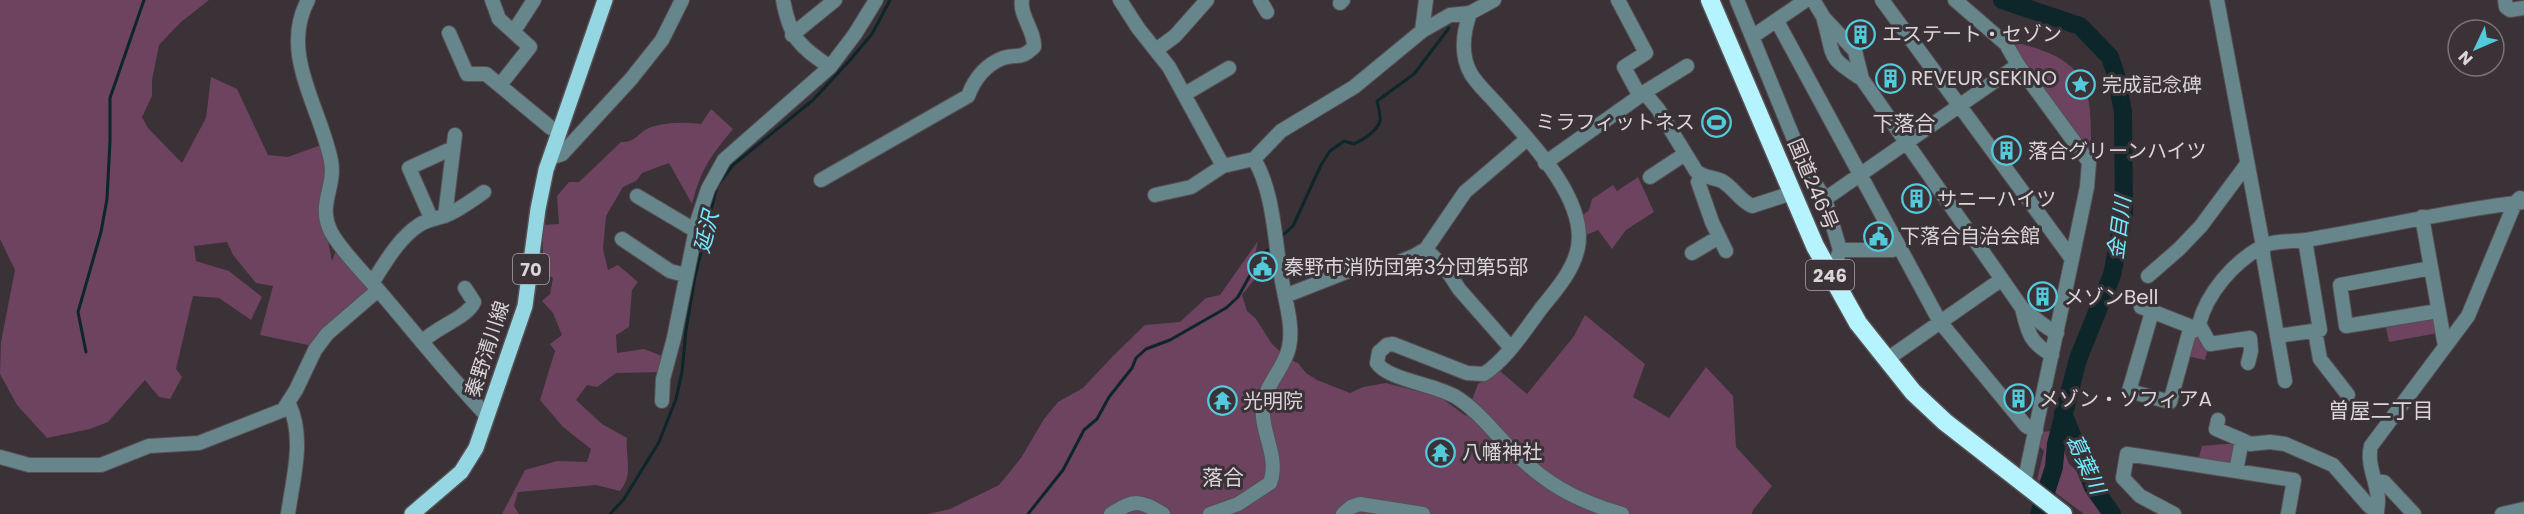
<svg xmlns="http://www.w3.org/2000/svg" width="2524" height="514" font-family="Poppins,'Noto Sans JP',sans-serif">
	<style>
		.green { fill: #6d435f }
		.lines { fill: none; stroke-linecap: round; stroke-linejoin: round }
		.stream { stroke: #0d262a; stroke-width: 3 }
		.river { stroke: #0d262a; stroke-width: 18 }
		.minor-casing { stroke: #574f54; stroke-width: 16 }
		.major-casing { stroke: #574f54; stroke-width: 18 }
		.highway-casing { stroke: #574f54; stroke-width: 21 }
		.minor { stroke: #66868b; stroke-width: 14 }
		.major { stroke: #94d7e2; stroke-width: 15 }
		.highway { stroke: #b5f4fe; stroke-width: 18 }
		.labels { text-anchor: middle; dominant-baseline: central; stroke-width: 6; stroke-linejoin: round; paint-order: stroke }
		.shield { fill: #3a3237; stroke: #aaa4a8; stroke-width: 1.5 }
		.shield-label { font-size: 18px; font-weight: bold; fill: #dad5d8 }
		.poi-label { font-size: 20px; fill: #dad5d8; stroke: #3a3237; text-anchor: start }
		.street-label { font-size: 20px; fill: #dad5d8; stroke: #3a3237 }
		.neighbourhood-label { font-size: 21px; fill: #dad5d8; stroke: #3a3237 }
		.water-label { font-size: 21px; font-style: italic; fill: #74ecff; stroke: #3a3237 }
	</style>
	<rect width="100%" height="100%" fill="#3a3237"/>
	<path class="green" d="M0,0h209l-28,22 -22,23 -7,35v16l-10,21 6,11 34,35 24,-45 5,-41 26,12 31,66 20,2 33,-12 5,20 -1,62 7,34 5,-13 31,41 -1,6 -54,51 -53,-11 13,-49 -17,-3 -23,-28 -6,-13 -33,4 2,15 33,10 33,26 -11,23 -32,-22 -26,-2 -17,73 6,8 -12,22 -11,-2 -14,-17 -37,42 -18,7 -43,9 -30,-33 -17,-31 1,-32 14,-72 -15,-31z
		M2473,23l12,1 7,6h-30z
		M2017,43c74,18 75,45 74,115l-79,-110z
		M711,109l22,20c-23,28 -32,40 -41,75l-23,-41 -27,10 -6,8 -13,6 -17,29 -3,33 5,21 10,-5 20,17 -6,8 -3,37 -13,8 1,18 27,-4 23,9 -3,14 -48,1 -19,14 -10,-2 -11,15 26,24 25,14c-2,20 7,36 -7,53l-24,-6 -78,7 -4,14 5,8h-17l23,-44 32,-9 30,1 4,-13 -28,-22 -23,-27 15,-49 -5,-7 12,-9 -9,-22 -11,-12 8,-7 3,-16 -10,-6v-47l16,-1 -2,-28 12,-14h10l42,-40c15,1 18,-11 30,-15 17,-5 33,-5 50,-3z
		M1638,177l16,35 -28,18 -14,19 -14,-19 -14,6 -1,-21 6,-5 3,-11 21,-14 4,6z
		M1258,241l-7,31 3,8 -12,15 5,16 9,8 16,25 16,15 10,4 8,10 11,7 33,13 13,-6 23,-4 54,14 26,19 12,-32 22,-13 27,23 47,-58 11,-21 60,49 -12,33 36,21 37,-51 27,29 3,51 36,39 -19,24 -1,4h-824l22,-5 49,-24 22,-27 23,-39 14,-17 25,-14 31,-33 31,-30 35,-3 26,-24 14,-3z
		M2435,318l3,15 -49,9 -4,-19z
		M2196,334l12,14 -3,12 -18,-4z
		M2051,431l8,6 10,27 7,6 17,32 12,12h-21l-47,-35 7,-28 -4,-4 -3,-10 5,-5z
		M2237,443l-7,24 -32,-6 4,-15z"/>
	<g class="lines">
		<path class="stream" d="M1283,235l10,-9 28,-61 9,-14 14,-10 10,3c9,-4 23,-13 26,-23 1,-5 -2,-15 -3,-20l37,-27 35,-46
			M86,352l-8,-40 23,-80 6,-33 3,-58v-43l34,-98
			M610,514l14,-15 35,-57 17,-43 6,-27 4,-42 9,-53 22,-91 16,-21 80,-65 37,-40 22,-26 18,-34
			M1028,514l35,-44 21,-40 13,-11 12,-22 23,-29 4,-10 10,-9 24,-9 56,-32 12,-11 16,-29 13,-18"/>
		<path class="river" d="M2002,0l78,26 30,31 6,18 7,37 1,101 -12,62 -34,84 -22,85 -2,23 -15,47
			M2063,413l30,74 19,27"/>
		<defs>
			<path id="minor" d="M308,0c-29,54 13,108 23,161 5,27 -14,43 0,71 11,20 34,42 49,60 35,41 69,84 107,124
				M492,0l7,19 31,28 -30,38
				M783,0c7,38 16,46 47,67
				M1120,0l18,28 31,39 54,99
				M1260,0l7,12
				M1618,0l28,53 -22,14 13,24 11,6 10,12 38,62c8,7 17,6 26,10 12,7 17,19 30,25l40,-13
				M1737,0l70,171 18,28 15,51 -5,14
				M1813,0l11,18 31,33 7,28 160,229c10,7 24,21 35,25
				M1882,0l190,259
				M1955,0l51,44 12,21 71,97 -2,25 -15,72 -46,215
				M2217,0l46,246v9l22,126
				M2505,0l1,7 4,3 14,-2
				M1340,3l3,-3
				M1470,13c-7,20 -10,42 1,61 6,10 16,19 24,28 31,35 92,95 83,145 -4,22 -21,42 -35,59 -17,22 -35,52 -59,68l-17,-1 -74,-29 -6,1 -8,7 -2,11c11,17 58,21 79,34 21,13 36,33 53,50 35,36 65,53 113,67
				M1824,20c11,39 2,36 38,59
				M1777,21l163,301 86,104 10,5
				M514,31l20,-31
				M1422,31l4,-31
				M449,33l18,41h19l65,54 9,2
				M792,35l43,-35
				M1752,37l54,-37
				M1156,50l19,-14 32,-36
				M1643,93l44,-27
				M1185,94l44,-26
				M550,158l12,-4 69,-75 31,-39 20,-40
				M1545,163l92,-65 3,-6
				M1701,175l-3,7 14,40 14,29
				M1650,177l35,-23
				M821,180l147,-84c6,-16 17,-31 35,-38 15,-5 16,3 31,-11 1,-16 -15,-32 -12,-47
				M1155,195l36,-8 32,-21 31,-7 27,-28 73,-44 68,-56 28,-16 20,-2 24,-13
				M637,196l54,32 5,-1
				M1825,199l193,-134
				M445,216l10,-81
				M2422,217l23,129
				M431,218l-22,-50 44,-20
				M622,239l48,32 15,4
				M1426,249l22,23 11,17 51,58
				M1840,250h53l5,-3
				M1692,253l27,-16
				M2431,268l-91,17 6,41 92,-15
				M2148,276l31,-27 22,-23 46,-62
				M372,283c13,-20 26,-44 47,-58 8,-5 16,-6 25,-9 15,-5 28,-16 40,-24
				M1285,296l66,-26 46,-7 17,-7 12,-7 39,-57 62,-53
				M2141,307l56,22
				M2022,308c6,24 7,34 30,47
				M2152,312l-23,79 41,11 19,-69 8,-4 2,-5
				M2315,331l5,28 28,36
				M2277,336l43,-6 -15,-90
				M422,342c14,-15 45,-24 52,-40l-9,-14
				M1886,360l116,-81
				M2248,363l3,-12 -1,-13 -40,6 -11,-20c8,-31 34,-61 62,-77 12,-7 32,-5 45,-7 73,-12 145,-30 218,-38
				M662,401l1,-22 11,-41 24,-119 10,-30 16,-29 106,-93 25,-33 21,-34
				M2218,420l-2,9 26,11
				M0,457l29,8h72l48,-19 50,-3 84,-33 13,-20 19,-40 12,-16 51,-44
				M2236,471l6,-31 8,4 20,-2 15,2 48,21 36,41 8,6
				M2376,482h8l30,32
				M288,514c5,-36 17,-76 1,-110
				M1111,514c24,-15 28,-14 52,0
				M1210,514l28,-10 32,-21c10,-26 -10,-51 -7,-77 2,-22 22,-38 26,-59 5,-22 -5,-50 -8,-72 -7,-38 -7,-82 -27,-116
				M1343,514l8,-7 9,-3 63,10
				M2174,514l-34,-18 -17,-18 4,-24 167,26 -6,34
				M2376,514c8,-24 -11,-45 -5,-68l97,-130 47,-113 5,-5
				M2502,514l22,-5"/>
			<path id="major" d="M412,514l49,-42 15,-24 49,-142 13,-97 8,-39 59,-170"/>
			<path id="highway" d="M1710,0l105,246 43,77 55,69 32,30 118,92"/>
		</defs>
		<use href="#minor" class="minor-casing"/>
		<use href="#major" class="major-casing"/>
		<use href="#highway" class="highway-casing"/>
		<use href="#minor" class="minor"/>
		<use href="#major" class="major"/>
		<use href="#highway" class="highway"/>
	</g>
	<defs>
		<symbol id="building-ring" viewBox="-11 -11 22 22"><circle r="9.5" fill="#3a3237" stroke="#53cadc" stroke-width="1.5"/><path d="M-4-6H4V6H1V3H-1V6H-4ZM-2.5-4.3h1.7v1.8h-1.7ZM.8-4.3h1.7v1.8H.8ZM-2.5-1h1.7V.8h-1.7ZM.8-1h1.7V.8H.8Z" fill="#53cadc"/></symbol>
		<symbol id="sight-ring" viewBox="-11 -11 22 22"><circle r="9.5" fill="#3a3237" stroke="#53cadc" stroke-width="1.5"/><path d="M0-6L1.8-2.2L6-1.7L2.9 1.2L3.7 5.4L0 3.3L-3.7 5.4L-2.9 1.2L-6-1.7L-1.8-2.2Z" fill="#53cadc"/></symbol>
		<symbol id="stadium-ring" viewBox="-11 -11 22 22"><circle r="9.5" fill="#3a3237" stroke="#53cadc" stroke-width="1.5"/><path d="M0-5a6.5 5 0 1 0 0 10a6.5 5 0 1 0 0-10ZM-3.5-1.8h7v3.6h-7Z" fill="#53cadc"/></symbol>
		<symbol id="civic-ring" viewBox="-11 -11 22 22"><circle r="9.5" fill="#3a3237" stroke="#53cadc" stroke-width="1.5"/><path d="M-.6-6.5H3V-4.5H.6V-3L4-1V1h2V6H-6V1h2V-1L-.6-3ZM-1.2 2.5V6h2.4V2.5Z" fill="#53cadc"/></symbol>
		<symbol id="temple-ring" viewBox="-11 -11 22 22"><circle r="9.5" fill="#3a3237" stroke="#53cadc" stroke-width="1.5"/><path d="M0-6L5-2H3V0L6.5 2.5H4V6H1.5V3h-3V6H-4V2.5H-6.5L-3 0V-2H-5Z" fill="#53cadc"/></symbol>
	</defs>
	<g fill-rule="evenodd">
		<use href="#building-ring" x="1844" y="18" width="33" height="33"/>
		<use href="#building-ring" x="1874" y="62" width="33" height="33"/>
		<use href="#sight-ring" x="2064" y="68" width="33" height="33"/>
		<use href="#stadium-ring" x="1700" y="106" width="33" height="33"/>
		<use href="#building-ring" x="1990" y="134" width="33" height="33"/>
		<use href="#building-ring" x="1900" y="182" width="33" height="33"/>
		<use href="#civic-ring" x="1862" y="220" width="33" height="33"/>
		<use href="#civic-ring" x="1246" y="250" width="33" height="33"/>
		<use href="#building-ring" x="2026" y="280" width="33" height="33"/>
		<use href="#building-ring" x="2002" y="382" width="33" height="33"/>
		<use href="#temple-ring" x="1206" y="384" width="33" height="33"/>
		<use href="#temple-ring" x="1424" y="436" width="33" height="33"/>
	</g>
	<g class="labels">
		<g class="shield">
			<rect x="513" y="254" width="36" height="30" rx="4.5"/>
			<rect x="1806" y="260" width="48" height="30" rx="4.5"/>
		</g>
		<g class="shield-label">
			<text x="531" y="269">70</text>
			<text x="1830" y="275">246</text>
		</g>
		<g class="poi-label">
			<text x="1882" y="34">エステート・セゾン</text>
			<text x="1911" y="78">REVEUR SEKINO</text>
			<text x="2102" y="85">完成記念碑</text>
			<text x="1695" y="122" text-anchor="end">ミラフィットネス</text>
			<text x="2028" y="151">落合グリーンハイツ</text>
			<text x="1937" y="199">サニーハイツ</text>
			<text x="1900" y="236">下落合自治会館</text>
			<text x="1284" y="267">秦野市消防団第3分団第5部</text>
			<text x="2064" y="297">メゾンBell</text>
			<text x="2039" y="399">メゾン・ソフィアA</text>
			<text x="1243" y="401">光明院</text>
			<text x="1462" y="452">八幡神社</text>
		</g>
		<g class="street-label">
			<text transform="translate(1813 184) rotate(67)">国道246号</text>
			<text transform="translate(487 349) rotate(-72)">秦野清川線</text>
		</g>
		<g class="neighbourhood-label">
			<text x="1904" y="123">下落合</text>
			<text x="2381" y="410">曽屋二丁目</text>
			<text x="1223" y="477">落合</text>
		</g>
		<g class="water-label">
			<text transform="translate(2119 228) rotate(-83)">金目川</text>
			<text transform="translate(706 232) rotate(-76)">延沢</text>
			<text transform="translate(2086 464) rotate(65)">葛葉川</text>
		</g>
	</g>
	<g transform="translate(2476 48) rotate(226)"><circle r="28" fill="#3a3237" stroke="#7a7377" stroke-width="1.5"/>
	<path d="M0-4.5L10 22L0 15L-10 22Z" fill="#53cadc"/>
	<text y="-9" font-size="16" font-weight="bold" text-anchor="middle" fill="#dad5d8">N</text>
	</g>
</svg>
